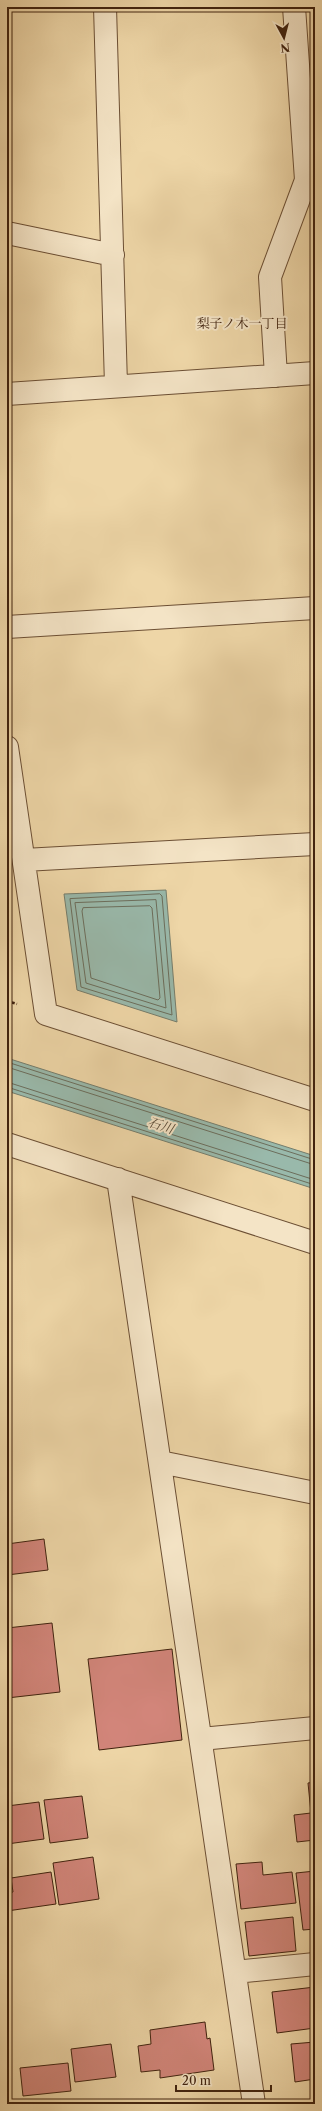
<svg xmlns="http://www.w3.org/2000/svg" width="322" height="2111" font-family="'Libre Caslon Text','Noto Serif JP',serif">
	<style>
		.water { fill: #99b9ab; stroke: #757d6c }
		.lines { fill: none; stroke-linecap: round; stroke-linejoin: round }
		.shore { stroke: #6c6e5c; stroke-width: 1 }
		.building { fill: #d2857a; stroke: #40220e }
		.minor-casing { stroke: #6c4f34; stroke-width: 24 }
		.tertiary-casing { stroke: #6c4f34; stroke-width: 24 }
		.path { stroke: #40220e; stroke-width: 2.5; stroke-dasharray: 3 2; stroke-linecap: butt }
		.minor { stroke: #f4e4c6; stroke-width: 22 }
		.tertiary { stroke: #f4e4c6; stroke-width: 22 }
		.labels { text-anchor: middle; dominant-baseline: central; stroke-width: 4; stroke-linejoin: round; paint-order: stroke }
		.neighbourhood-label { font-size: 13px; fill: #40220e; stroke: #f4e4c6 }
		.water-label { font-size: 13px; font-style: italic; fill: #564835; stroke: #f4e4c6 }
	</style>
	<rect width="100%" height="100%" fill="#eed6a7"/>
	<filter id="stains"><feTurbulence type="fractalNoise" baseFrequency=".005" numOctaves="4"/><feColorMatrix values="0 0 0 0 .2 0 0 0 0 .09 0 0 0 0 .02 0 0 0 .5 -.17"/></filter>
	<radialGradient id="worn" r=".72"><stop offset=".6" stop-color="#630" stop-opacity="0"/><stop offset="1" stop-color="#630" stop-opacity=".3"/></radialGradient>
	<path class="water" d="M166,890l11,132 -100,-32 -13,-96z
		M7,1058l308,98v33l-308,-98z"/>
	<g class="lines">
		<path class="shore" d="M160,894l2,2 10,119 -91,-28 -11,-88z
			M156,900l10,108 -80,-25 -11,-80z
			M150,906l2,2 8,90 -2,2 -67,-22 -9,-67 1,-3z
			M7,1062l308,98
			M7,1067l308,98
			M7,1082l308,98
			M7,1087l308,98"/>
	</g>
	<path class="building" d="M44,1539l4,31 -41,5v-31z
		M52,1623l8,69 -53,6v-70z
		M172,1649l10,91 -83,10 -11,-91z
		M315,1782v58l-18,2 -3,-27 17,-2 -3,-30z
		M82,1796l6,42 -38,5 -6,-43z
		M39,1802l5,37 -37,5v-38z
		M93,1857l6,42 -40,6 -6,-42z
		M262,1862l1,13 29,-3 4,31 -55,6 -5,-45z
		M315,1871v58l-12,1 -7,-57z
		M51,1872l5,32 -49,7v-18l6,-1 -2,-14z
		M293,1917l3,34 -47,5 -4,-34z
		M315,1987v41l-38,5 -5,-41z
		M205,2022l2,17 3,-1 4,32 -54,8v-8l-19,2 -3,-26 13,-2 -1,-14z
		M315,2042v37l-20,3 -4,-38z
		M111,2044l5,33 -41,5 -4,-33z
		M68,2063l3,28 -48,5 -3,-28z
		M83,2100v4h-38z"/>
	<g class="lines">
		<defs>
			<path id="minor" d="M105,7l11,378
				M7,233l106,22
				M276,376l-6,-99 36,-97 -12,-173
				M7,394l308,-21
				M7,747l39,267 269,86
				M24,860l291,-16
				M7,1144l308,99
				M118,1179l136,925
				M160,1462l155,31
				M201,1739l114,-11
				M235,1972l80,-8"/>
			<path id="tertiary" d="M7,627l308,-19"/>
		</defs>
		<use href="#minor" class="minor-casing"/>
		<use href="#tertiary" class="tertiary-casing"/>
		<path class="path" d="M7,1001l10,3"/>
		<use href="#minor" class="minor"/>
		<use href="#tertiary" class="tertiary"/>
	</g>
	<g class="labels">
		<g class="neighbourhood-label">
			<text x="242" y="323">梨子ノ木一丁目</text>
		</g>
		<g class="water-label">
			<text transform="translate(161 1125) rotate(18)">石川</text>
		</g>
	</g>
	<rect width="322" height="2111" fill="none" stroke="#eed6a7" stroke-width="24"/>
	<rect x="8" y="8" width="306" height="2095" fill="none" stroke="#40220e" stroke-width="2"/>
	<rect x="12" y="12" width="298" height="2087" fill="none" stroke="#40220e"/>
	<g transform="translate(284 38) rotate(173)" stroke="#f4e4c6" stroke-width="3" paint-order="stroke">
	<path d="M0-3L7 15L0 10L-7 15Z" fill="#40220e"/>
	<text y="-6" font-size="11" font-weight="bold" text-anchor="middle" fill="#40220e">N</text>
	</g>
	<path d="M176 2085v6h95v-6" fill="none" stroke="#40220e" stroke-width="2"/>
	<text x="182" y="2085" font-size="12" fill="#40220e" stroke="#f4e4c6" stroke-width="3" paint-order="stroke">20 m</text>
	<rect width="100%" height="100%" filter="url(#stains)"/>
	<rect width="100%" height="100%" fill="url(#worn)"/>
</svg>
